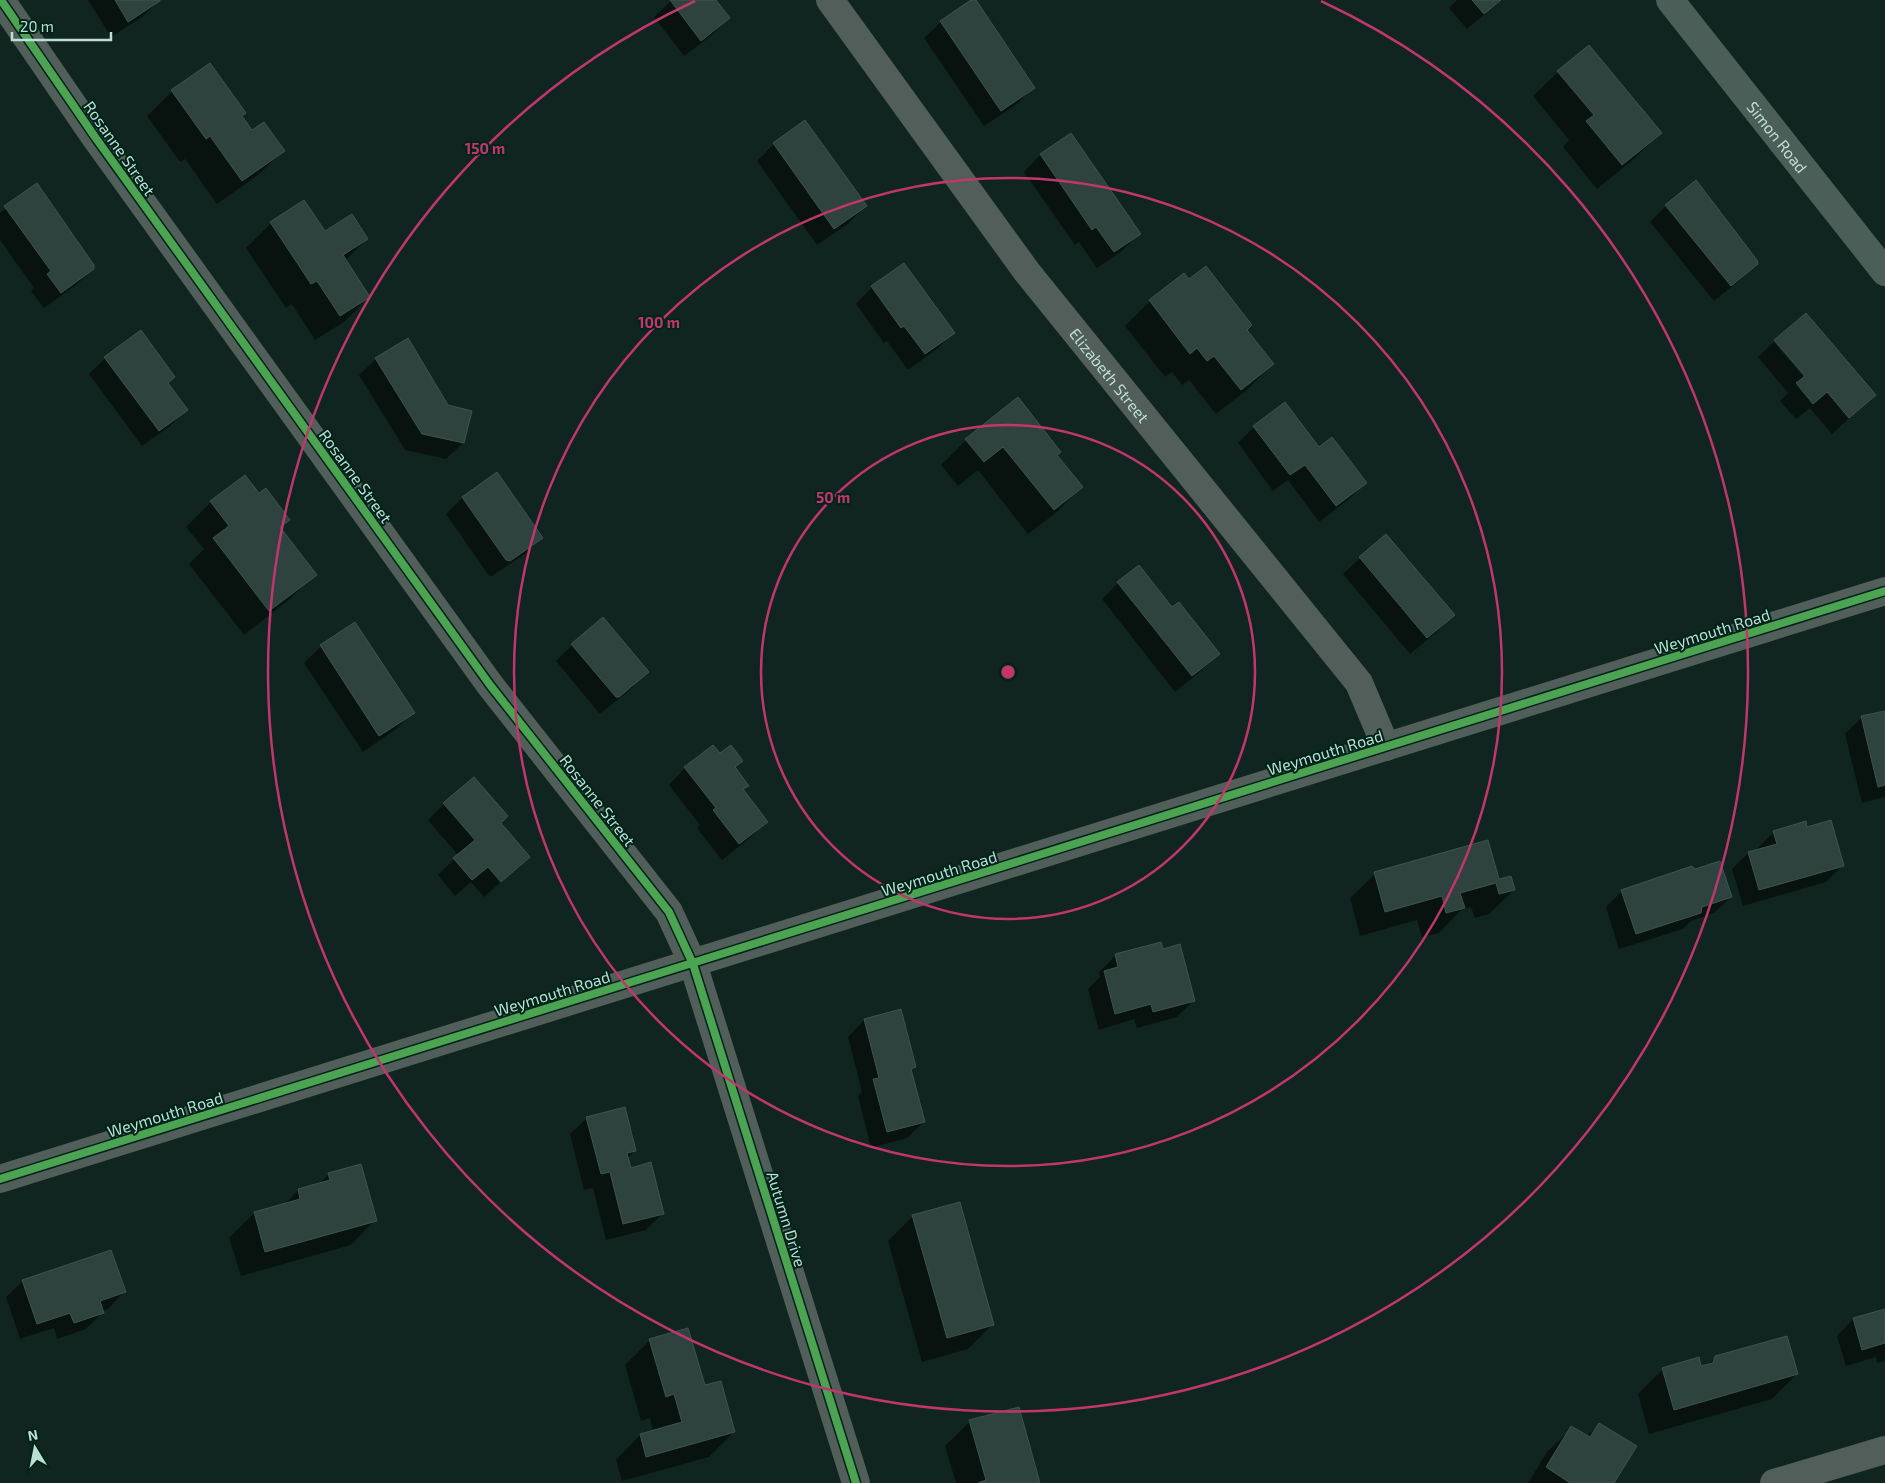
<svg xmlns="http://www.w3.org/2000/svg" width="1885" height="1483" font-family="'Exo 2',sans-serif">
	<style>
		.shadow { fill: #0007 }
		.building { fill: #2f433e; stroke: #3d544d }
		.lines { fill: none; stroke-linecap: round; stroke-linejoin: round }
		.minor { stroke: #515e5a; stroke-width: 28 }
		.major { stroke: #4c5e58; stroke-width: 28 }
		.cycleway-casing { stroke: #00241a; stroke-width: 11 }
		.cycleway { stroke: #4ca352; stroke-width: 8 }
		.ring { fill: none; stroke: #c1366d; stroke-width: 2.5 }
		.labels { text-anchor: middle; dominant-baseline: central; stroke-width: 4; stroke-linejoin: round; paint-order: stroke }
		.street-label { font-size: 16px; fill: #bddfd2; stroke: #00241a }
		.centre { fill: #c1366d; stroke: #00241a; stroke-width: 2.5 }
		.ring-label { font-size: 15px; text-anchor: middle; font-weight: bold; fill: #c1366d; stroke: #00241a; stroke-width: 4; stroke-linejoin: round; paint-order: stroke }
	</style>
	<rect width="100%" height="100%" fill="#10251f"/>
	<path class="shadow" d="M88,0h71v1l-17,16 -31,20z
		M672,0h43l14,18 -17,17 -28,21 -30,-39z
		M973,0l61,87 -17,17 -33,22 -60,-88 17,-16z
		M1457,0h45l-35,29 -18,-21z
		M1558,72l102,61 -25,25 -38,31 -34,-42 6,-7 -36,-44z
		M172,91l69,26 11,15 31,19 -25,24 -41,29 -32,-45 -5,3 -33,-46z
		M805,122l60,84 -16,17 -32,22 -60,-84 17,-17z
		M1071,134l68,100 -17,17 -25,17 -18,-26 -4,3 -51,-73 16,-17z
		M37,185l39,53 17,31 -17,16 -32,23 -13,-17 3,-3 -34,-48v-27z
		M1666,206l90,58 -17,17 -25,20 -64,-79z
		M271,223l95,16 -21,22 24,36 -25,25 -29,18 -23,-36 -6,4 -40,-60z
		M1184,275l62,55 27,34 -25,25 -32,25 -27,-34 -7,5 -10,-13 -7,5 -40,-51 25,-25z
		M872,287l81,46 -16,16 -29,21 -21,-29 -3,2 -28,-39z
		M1774,342l34,40 66,13 -42,39 -22,-26 -14,11 -16,-18 8,-8 -30,-36z
		M105,358l62,26 19,26 -16,16 -28,20 -53,-72z
		M376,359l87,84 -17,16 -41,-9 -46,-75z
		M1018,399l38,57 25,31 -24,25 -29,22 -50,-64 -20,16 -17,-21 25,-25z
		M1254,427l65,22 47,34 -17,16 -30,23 -31,-42 -15,11 -35,-48z
		M497,474l44,64 -16,16 -33,22h-3l-43,-62 16,-16z
		M244,477l14,18 30,25 -8,8 35,46 -25,25 -46,36 -55,-71 15,-15 -18,-22 25,-25z
		M1360,558l93,57 -16,17 -27,22 -67,-80z
		M1118,583l54,26 46,45 -16,16 -27,22 -73,-93z
		M355,624l58,89 -17,16 -33,23 -59,-89 17,-17z
		M572,645l75,27 -16,17 -30,24h-2l-43,-52z
		M1885,712v85l-23,6 -17,-69 17,-17z
		M719,755l23,6 -8,7 13,17 -4,5 24,32 -17,16 -28,22 -25,-32 3,-3 -31,-40 16,-17z
		M444,804l55,19 12,50 -27,24 -13,-15 -16,14 -17,-21 20,-20 -30,-35z
		M1806,828l37,37 -17,17 -83,24 -11,-37 16,-16 10,-3 -1,-1 17,-17z
		M1375,874l123,6 16,10 -25,24 -14,4 -4,-11 -10,3 -22,23 -17,4 -5,-17 -57,16 -10,-38z
		M1622,891l109,6 -17,16 -23,8 -8,8 -64,20 -13,-42z
		M1161,943l2,7 31,50 -17,17 -40,11 -3,-9 -35,11 -11,-41 12,-12 -1,-5 16,-16z
		M864,1020l51,47 -5,4 14,51 -17,16 -36,10 -13,-52 4,-4 -14,-55z
		M587,1118l48,33 -8,8 3,10 33,44 -17,17 -40,10 -13,-52 -9,2 -14,-56z
		M329,1174l46,46 -24,25 -110,31 -12,-38 25,-25 30,-8 14,-15 21,-6z
		M913,1216l80,108 -25,25 -46,13 -34,-121z
		M23,1281l101,11 -16,17 -6,2v2l-16,16 -29,10 -3,-11 -34,11 -14,-42z
		M1885,1310v51l-8,2 -1,-6 -30,9 -9,-30 16,-17z
		M650,1340l54,47 30,45 -25,25 -87,24 -6,-21 24,-25 13,-4 -3,-13 -9,3 -16,-56z
		M1716,1357l81,17 -25,25 -123,35 -11,-40 25,-25 37,-2 8,-2z
		M970,1421l68,62h-82l-11,-37z
		M1599,1425l14,58h-85l19,-31 25,-24 14,9z"/>
	<path class="building" d="M115,0h45v1l-32,21z
		M670,0h46l14,18 -29,23z
		M971,0h5l59,88 -34,23 -61,-90z
		M1472,0h29l-17,14z
		M1589,45l73,88 -40,32 -36,-44 8,-6 -37,-44z
		M210,63l36,50 -4,3 10,14 12,-8 21,29 -43,30 -32,-45 -4,3 -35,-49z
		M805,120l62,86 -33,23 -61,-86z
		M1071,133l70,101 -27,18 -18,-25 -4,3 -52,-76z
		M1696,180l61,80 1,4 -27,22 -66,-81z
		M37,183l57,82v4l-33,24 -14,-19 4,-3 -47,-65z
		M304,200l21,31 27,-17 16,25 -25,16 27,42 -30,19 -23,-35 -6,3 -41,-62z
		M904,263l51,70 -30,21 -21,-28 -3,2 -30,-42z
		M1206,266l46,59 -5,5 27,34 -33,26 -27,-34 -7,5 -10,-13 -7,6 -41,-54 35,-27 5,6z
		M1806,313l70,82 -27,23 -22,-26 -14,12 -17,-21 9,-7 -31,-36z
		M141,330l34,47 -7,6 20,27 -29,21 -55,-74z
		M408,338l40,67 24,6 -8,32 -42,-9 -47,-76z
		M1018,397l43,55 -4,3 26,32 -29,23 -51,-63 -19,15 -19,-23z
		M1285,402l34,45 13,-10 35,46 -31,23 -31,-41 -15,10 -37,-49z
		M497,472l46,66 -33,23 -4,-1 -44,-63z
		M245,475l14,18 7,-5 24,32 -10,7 37,48 -48,36 -56,-73 16,-12 -19,-25z
		M1386,534l69,81 -28,23 -68,-81z
		M1139,565l33,42 7,-5 41,52 -28,22 -75,-94z
		M603,617l46,55 -30,25h-3l-45,-53z
		M355,622l60,91 -36,23 -59,-91z
		M1885,711v74l-7,2 -17,-71z
		M713,745l7,8 11,-8 12,16 -8,6 14,19 -6,3 25,33 -29,22 -26,-34 3,-2 -32,-41z
		M474,777l34,39 -7,7 29,34 -29,25 -13,-15 -16,13 -19,-22 22,-18 -32,-37z
		M1831,820l13,46 -85,24 -11,-38 29,-8 -4,-13 33,-10 1,6z
		M1488,840l11,39 12,-3 4,14 -16,4 -3,-11 -36,10 5,15 -19,5 -4,-17 -57,16 -11,-40z
		M1720,861l12,36 -30,10 -1,6 -65,21 -15,-44 71,-24 3,3z
		M1161,942l2,7 17,-5 15,57 -42,11 -2,-8 -36,10 -11,-43 14,-4 -3,-13z
		M901,1009l15,58 -5,2 14,53 -38,10 -14,-53 6,-1 -15,-59z
		M625,1107l11,44 -9,2 4,15 20,-6 13,52 -41,10 -13,-52 -9,2 -15,-57z
		M361,1164l16,57 -112,31 -11,-40 46,-13 -2,-10 32,-9 -2,-7z
		M960,1202l34,123 -47,13 -35,-123z
		M111,1250l15,42 -26,9 4,12 -30,10 -4,-10 -33,11 -15,-44z
		M1885,1309v34l-23,7 -9,-32z
		M688,1328l17,57 16,-4 14,51 -89,25 -6,-23 42,-12 -8,-28 -8,3 -17,-58z
		M1787,1336l11,38 -124,36 -12,-42 37,-11 2,9 12,-3 2,-7z
		M1019,1407l21,76h-62l8,-3 -17,-60z
		M1599,1423l38,23 -23,37h-44l-24,-16 25,-41 19,11z"/>
	<g class="lines">
		<g class="minor">
			<path d="M1,0l94,137 395,548 179,227 24,52 163,519"/>
			<path id="s1" d="M830,0l197,272 332,411 27,64"/>
			<path d="M0,1179l1885,-588"/>
			<path d="M1774,1483l111,-33"/>
		</g>
		<path class="major" id="s2" d="M1670,0l215,272"/>
		<defs>
			<path id="cycleway" d="M1,0l94,137 395,548 179,227 24,52 163,519
				M0,1179l1885,-588"/>
		</defs>
		<use href="#cycleway" class="cycleway-casing"/>
		<use href="#cycleway" class="cycleway"/>
	</g>
	<g class="ring">
		<circle cx="1008" cy="672" r="247"/>
		<circle cx="1008" cy="672" r="494"/>
		<path d="M1321 1A740 740 0 1 1 695 1"/>
	</g>
	<g class="labels">
		<g class="street-label">
			<text stroke="none"><textPath href="#s2" startOffset="174">Simon Road</textPath></text>
			<text transform="translate(120 148) rotate(55)">Rosanne Street</text>
			<text stroke="none"><textPath href="#s1" startOffset="468">Elizabeth Street</textPath></text>
			<text transform="translate(356 476) rotate(54)">Rosanne Street</text>
			<text transform="translate(1712 631) rotate(-17)">Weymouth Road</text>
			<text transform="translate(1325 752) rotate(-17)">Weymouth Road</text>
			<text transform="translate(598 800) rotate(52)">Rosanne Street</text>
			<text transform="translate(939 873) rotate(-17)">Weymouth Road</text>
			<text transform="translate(552 993) rotate(-17)">Weymouth Road</text>
			<text transform="translate(165 1114) rotate(-17)">Weymouth Road</text>
			<text transform="translate(787 1219) rotate(73)">Autumn Drive</text>
		</g>
	</g>
	<circle cx="1008" cy="672" r="8" class="centre"/>
	<g class="ring-label">
		<text x="485" y="154">150 m</text>
		<text x="659" y="328">100 m</text>
		<text x="833" y="503">50 m</text>
	</g>
	<g transform="translate(35 1448) rotate(350)" stroke="#00241a" stroke-width="4" paint-order="stroke">
	<path d="M0-4L9 19L0 12L-9 19Z" fill="#bddfd2"/>
	<text y="-8" font-size="14" font-weight="bold" text-anchor="middle" fill="#bddfd2">N</text>
	</g>
	<path d="M12 32v8h99v-8" fill="none" stroke="#bddfd2" stroke-width="2.5"/>
	<text x="20" y="32" font-size="15" fill="#bddfd2" stroke="#00241a" stroke-width="4" paint-order="stroke">20 m</text>
</svg>
